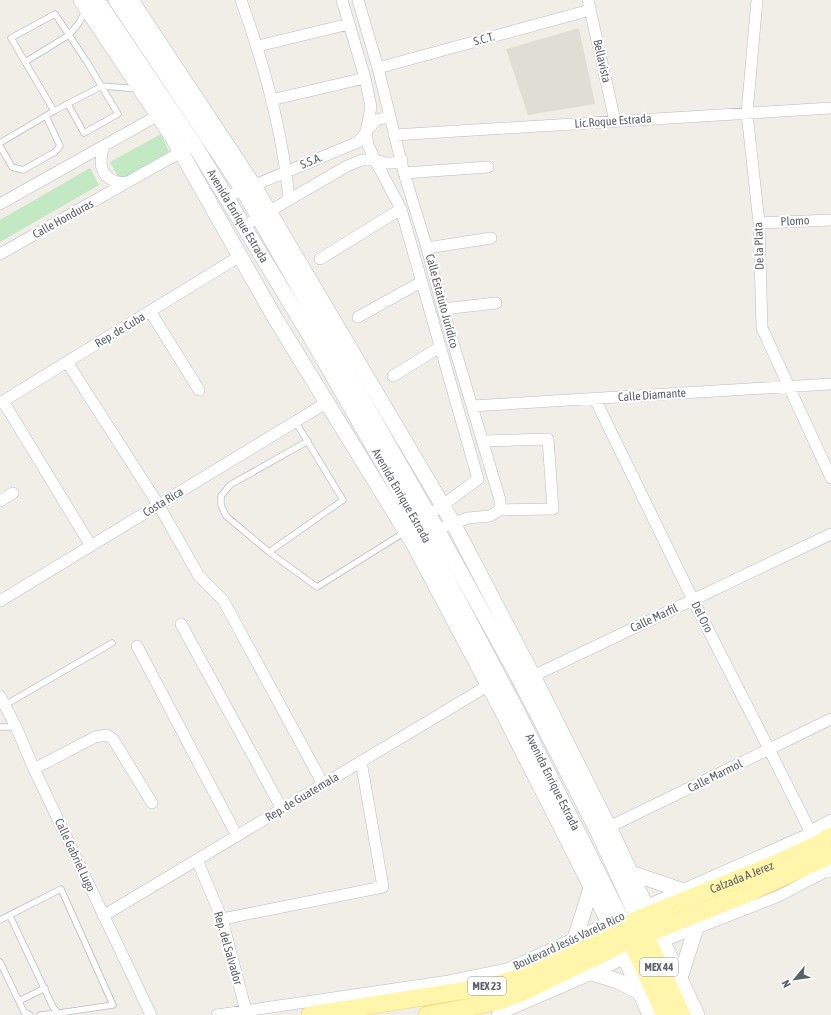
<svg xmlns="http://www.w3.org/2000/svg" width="831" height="1015" font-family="'Asap Condensed',sans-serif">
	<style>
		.education { fill: #e0ded4 }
		.green { fill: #c2e8c4 }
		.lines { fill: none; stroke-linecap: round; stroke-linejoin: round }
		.lane-casing { stroke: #b8bbc0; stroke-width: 7 }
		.street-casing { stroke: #b8bbc0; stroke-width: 12 }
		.secondary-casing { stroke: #b9bcc2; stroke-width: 16 }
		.primary-casing { stroke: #f4d15b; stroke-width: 18 }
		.lane { stroke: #fff; stroke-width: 5.5 }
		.street { stroke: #fff; stroke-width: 11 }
		.secondary { stroke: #fff; stroke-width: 15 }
		.primary { stroke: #fff6ac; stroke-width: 17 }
		.labels { text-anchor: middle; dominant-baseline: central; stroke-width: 4; stroke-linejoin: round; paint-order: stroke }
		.shield { fill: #fff; stroke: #8e9095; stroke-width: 1 }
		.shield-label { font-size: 11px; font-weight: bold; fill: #5d6167 }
		.street-label { font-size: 12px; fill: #5d6167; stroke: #fff }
	</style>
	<rect width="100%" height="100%" fill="#f0eee6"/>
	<path class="education" d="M579,28l16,76 -67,11 -22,-66z"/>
	<path class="green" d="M161,134l8,18 -49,28 -10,-18z
		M90,168l9,17 -99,57v-22z"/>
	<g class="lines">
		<defs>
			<path id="lane" d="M25,62l44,-27 10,-12 6,-12
				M54,111l-43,-73 44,-24 32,48 31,52 -34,19 -16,-29
				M0,143l54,-32 48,-25 37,3
				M0,146l12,21 11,3 32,-18 5,-6 -14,-30
				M308,441l-78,44 -9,11v9l5,11 43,36 48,35 88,-55
				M269,552l74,-52 -48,-79
				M5,705l107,-62
				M0,727h16
				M10,916l43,91 7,8
				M0,920l61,-31 52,116 -54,8 -19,2
				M0,962l24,50 6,3
				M19,1001l26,-13"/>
			<path id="street" d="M241,0c23,64 42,132 48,200
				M342,0l23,78 6,29 -5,25 2,13 7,15 26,49 77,270 -54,40
				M358,0l20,68 26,105 23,75 16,61 57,191v10l-10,6 -22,2 -38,14
				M588,0l27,121
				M757,0l-10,113 12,110 3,105 69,150
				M258,46l91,-22
				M378,68l212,-58
				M271,100l94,-22
				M394,135l437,-27
				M104,146c-7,21 -2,35 21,37
				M404,173l84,-6
				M226,197l132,-55 18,-22 13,-3
				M0,204l164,-92
				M759,223l72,-3
				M244,226l103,-60 15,-6h13l11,3h7l9,-3
				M427,248l64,-10
				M0,254l188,-106
				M320,259l81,-50
				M443,309l53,-6
				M150,311l49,79
				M358,317l63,-35
				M67,362l91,142 41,72 24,24 100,184
				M393,376l47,-29
				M595,399l98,201 76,149 42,84 -172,76
				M3,401l88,145
				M0,403l240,-147
				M472,406l359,-22
				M482,441l66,-2 5,70 -53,1
				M0,501l13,-8
				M0,601l326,-198
				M181,624l101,185
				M137,646l100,190
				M527,679l304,-145
				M0,696l16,31 18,42 117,246
				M34,769l61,-32 12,-2 6,4 39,64
				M603,830l228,-111
				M197,860l25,59 25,96
				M103,916l391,-234
				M222,919l161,-32 -22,-126
				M656,944l123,-48 51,-27 1,3
				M217,1015l232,-34 58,-12 109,-50
				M497,1015l93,-40 41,-20"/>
			<g id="secondary">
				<path d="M81,0l92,138 102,180 138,225 88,166 58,114 54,108 37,84"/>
				<path id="s1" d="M97,0l97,144 112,185 118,206 93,176 108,215"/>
				<path d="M116,0l127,190 192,336 86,156 77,150 40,87"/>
				<path d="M131,0l123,186 199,337 80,153 76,151 88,188"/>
				<path d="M811,833l20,-11"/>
				<path d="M830,869l1,-1"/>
				<path d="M631,873l50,17"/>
				<path d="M575,939l16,-51"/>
				<path d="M592,973l26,8 21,11"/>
				<path d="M680,978l16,-50"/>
			</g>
			<g id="primary">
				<path d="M640,924l42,91"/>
				<path d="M626,930l39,85"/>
				<path id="s2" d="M310,1015l157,-25 28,-5 31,-10 112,-56 137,-55 43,-20 13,-8"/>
				<path d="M427,1015l69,-13 25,-9 98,-48 127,-51 85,-39"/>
			</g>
		</defs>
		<use href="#lane" class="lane-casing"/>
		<use href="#street" class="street-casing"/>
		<use href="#secondary" class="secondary-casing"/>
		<use href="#primary" class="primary-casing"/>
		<use href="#lane" class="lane"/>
		<use href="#street" class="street"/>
		<use href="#secondary" class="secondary"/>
		<use href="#primary" class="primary"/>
	</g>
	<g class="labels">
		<g class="shield">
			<rect x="640" y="958" width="38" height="18" rx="3"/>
			<rect x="468" y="977" width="38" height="18" rx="3"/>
		</g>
		<g class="shield-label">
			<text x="659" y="967">MEX 44</text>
			<text x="487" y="986">MEX 23</text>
		</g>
		<g class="street-label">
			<text transform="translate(484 39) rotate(-15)">S.C.T.</text>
			<text transform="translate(602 61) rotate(77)">Bellavista</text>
			<text transform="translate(613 121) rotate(-4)">Lic.Roque Estrada</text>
			<text transform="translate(311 161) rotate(-22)">S.S.A.</text>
			<text stroke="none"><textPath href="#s1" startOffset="258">Avenida Enrique Estrada</textPath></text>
			<text transform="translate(63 219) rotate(-29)">Calle Honduras</text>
			<text transform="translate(795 221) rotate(-3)">Plomo</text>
			<text transform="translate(759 246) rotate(-92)">De la Plata</text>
			<text transform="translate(442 301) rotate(75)">Calle Estatuto Jurídico</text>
			<text transform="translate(120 330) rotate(-31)">Rep. de Cuba</text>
			<text transform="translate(652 395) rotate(-4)">Calle Diamante</text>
			<text stroke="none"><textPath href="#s1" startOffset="582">Avenida Enrique Estrada</textPath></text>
			<text transform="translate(163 502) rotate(-31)">Costa Rica</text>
			<text transform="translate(702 617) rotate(63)">Del Oro</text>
			<text transform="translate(654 618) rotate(-25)">Calle Marfil</text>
			<text transform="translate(715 776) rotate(-26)">Calle Marmol</text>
			<text stroke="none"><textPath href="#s1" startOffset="906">Avenida Enrique Estrada</textPath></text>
			<text transform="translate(302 797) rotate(-31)">Rep. de Guatemala</text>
			<text transform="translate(75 855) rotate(65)">Calle Gabriel Lugo</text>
			<text stroke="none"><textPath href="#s2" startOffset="457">Calzada A Jerez</textPath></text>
			<text transform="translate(569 941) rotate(-25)">Boulevard Jesús Varela Rico</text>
			<text transform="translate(228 948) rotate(74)">Rep. del Salvador</text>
		</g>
	</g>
	<g transform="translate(795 979) rotate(241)" stroke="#ffffff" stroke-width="3" paint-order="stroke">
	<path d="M0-3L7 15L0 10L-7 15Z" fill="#5d6167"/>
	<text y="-6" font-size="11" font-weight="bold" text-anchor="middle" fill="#5d6167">N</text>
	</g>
</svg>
